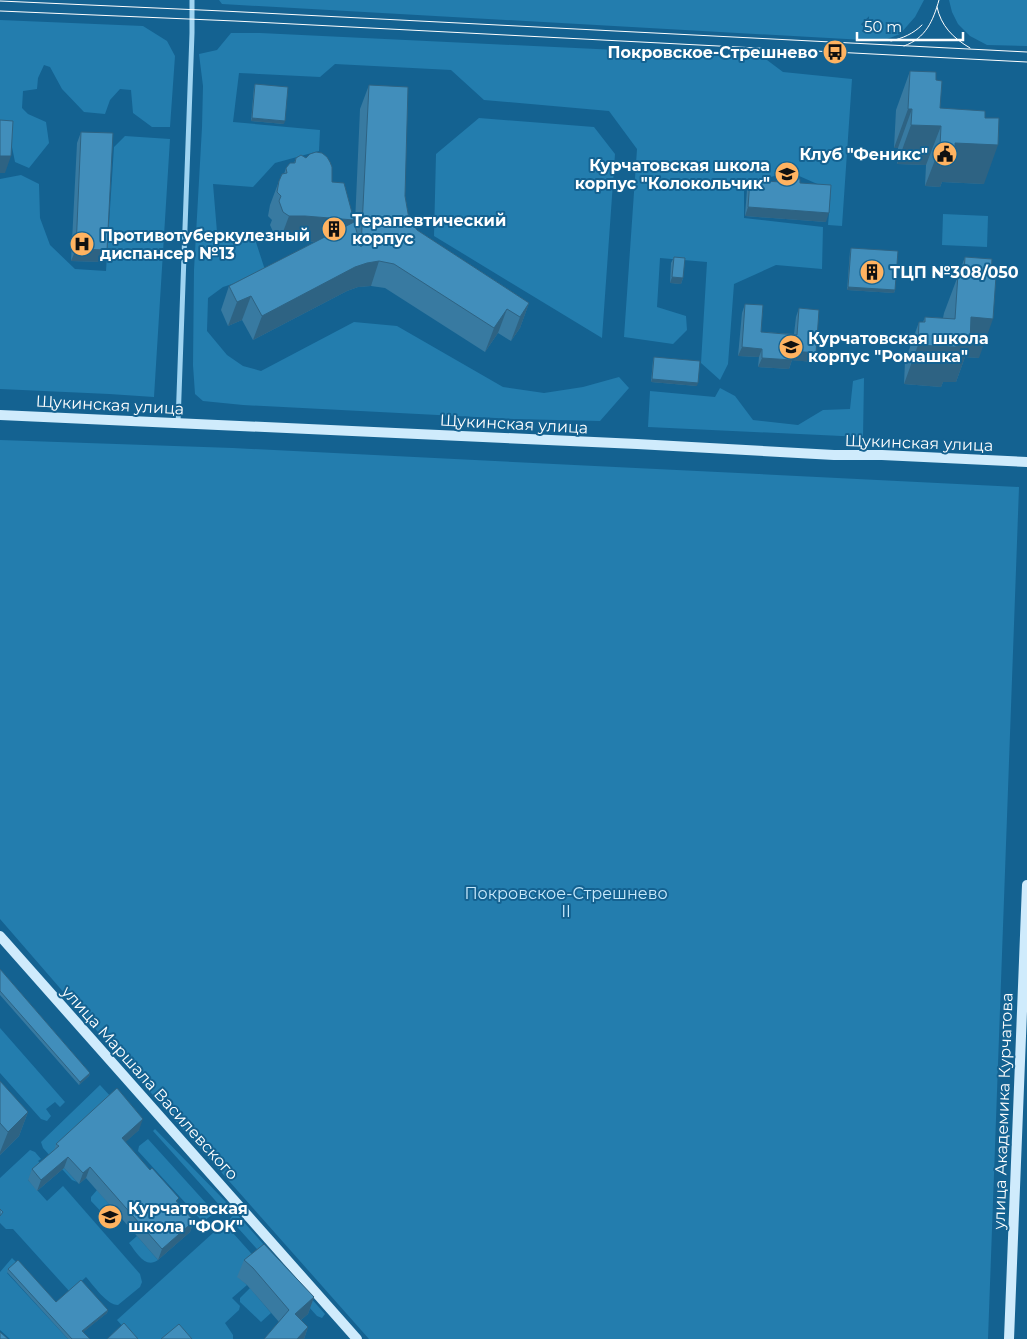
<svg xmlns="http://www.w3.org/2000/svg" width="1027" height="1339" font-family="Montserrat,sans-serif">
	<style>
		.green { fill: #237dae }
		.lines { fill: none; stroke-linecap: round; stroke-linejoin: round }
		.street { stroke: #a0d4f1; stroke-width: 5 }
		.secondary { stroke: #cfebfc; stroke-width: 10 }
		.tram { stroke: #fff; stroke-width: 1 }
		.wall { fill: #387aa1 }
		.shaded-wall { fill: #2e6383 }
		.building { fill: #418ebb; stroke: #2e6383 }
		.labels { text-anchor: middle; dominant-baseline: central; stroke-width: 4; stroke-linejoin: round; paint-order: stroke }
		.poi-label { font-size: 16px; font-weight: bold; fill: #fff; stroke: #146291; text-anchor: start }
		.street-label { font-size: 16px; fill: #fff; stroke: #146291 }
		.park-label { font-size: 16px; fill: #c7e9fc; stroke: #146291 }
	</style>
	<rect width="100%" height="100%" fill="#146291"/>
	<path class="green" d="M219,0h705l-9,17 -15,17 -18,7 -660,-37z
		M949,0h78v46l-40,-1 -17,-9 -12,-12 -6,-12z
		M0,20l143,6 24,15 8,15 -5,71h-18l-19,-14 -2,-23 -11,-1 -10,11 -5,14 -21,-2 -22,-23 -12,-22 -6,-2 -6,13 -1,11 -14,2 -1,17 6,6 18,8 3,21 -20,25 -14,-6 -5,-25 -10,-4z
		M231,33h29l503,24 20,15 69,7 -10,147 -14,-1 3,-35 -41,-18 -46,12v34l79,9 -1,42 -46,-4 -42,19 -6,80 -8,16 -19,-17 6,-101 -47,-4 -3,49 29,9 1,14 -14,14 -49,-7 13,-188 -28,-38 -125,-11 -33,-30 -116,-6 -15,13 -81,-4 -6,49 87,8 -1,21 -44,12 -22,24 -40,-3 4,48 36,1 13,40 -43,14 -15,11 -1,33 20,24 16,11 18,5 93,-49 43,4 106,61 41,6 39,-6 36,-10 10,11 -29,33 -86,-2 -271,-14 -40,-4 -8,-7 -2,-29 1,-95 8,-143 1,-41 -4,-32 18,-4z
		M479,118l115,9 21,27 -13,184 -168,-102 2,-82z
		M125,136l45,3 -16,258 -45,-3 -109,-5v-210l21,-4 18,9 1,34 10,27 25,24 31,2 8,-124z
		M943,214l45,2 -1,31 -45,-2z
		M864,378l-1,59 -215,-10 2,-36 65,6 5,-9 15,8 18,24 45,5 25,-15 27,-1 3,-28z
		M0,440l233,8 786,39 -31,852h-619l-225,-254 -144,-166z
		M0,1028l65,74 -5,5 -5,-5 -9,7 5,7 -4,5 -6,-2 -41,-46z
		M100,1085l13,14 -61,56 25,27 -5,-2 -29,-32 -2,-6z
		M155,1129l71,73 -4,6 -69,-77z
		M148,1139l67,74 -10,7h-4l-63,-69 1,-5z
		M30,1150l5,2 6,7 -3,2 6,5 -16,14 19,21 16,-15 77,88 2,8 -2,5 -22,18c-11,0 -24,-19 -32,-28l-16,15 -57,-63h-7l-6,-6v-45z
		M97,1190l19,22 -8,7 -17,-18v-4z
		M235,1212l90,102 -3,4 -5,-2 -87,-97z
		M224,1223l34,38 -20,16 9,8 -15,13 8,8 -1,4 -14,13 8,12v4h-99l-17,-19z
		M137,1236l21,24c-13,9 -21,-7 -29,-17z
		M12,1258l5,5 -10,10 61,66h-58l-10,-9v-58z
		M250,1288l21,25 -10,9 -21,-20v-4z"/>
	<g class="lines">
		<path class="street" d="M178,423l14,-390v-33"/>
		<path class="secondary" d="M0,415l637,29 197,11h48l145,7
			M0,936l357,403
			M1009,1339l18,-454"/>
		<path class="tram" d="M0,1l223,10 804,41
			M937,7c4,19 16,31 33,41
			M0,11l235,10 792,41
			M891,41c12,-3 22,-7 31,-16
			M904,46c22,-8 29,-25 35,-46"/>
	</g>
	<path class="wall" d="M910,71l26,9 4,28 44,76 -42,-2 -2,5 -15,-1 1,-21 -29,-1 1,-16h-4l2,-38z
		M255,84l29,40 -33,-3 3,-34z
		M369,85l36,111 4,23 8,11 112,73 -9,25 -9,13 -13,-8 -13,19 -100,-64 -14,-2 -13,1 -11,4 -94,49 -11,-20 -14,6 -7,-16 8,-24 86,-44 -19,-2h-16l-5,-4 -5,-11 2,-5 -4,-4 2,-11 9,-24 5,-7 2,-6 8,-5 2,-5 36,24 21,40 2,1 5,-114z
		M81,132l22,130 -32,-1 6,-118z
		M781,178l19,5 26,39 -81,-6 2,-27 3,-9 30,2z
		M851,248l44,42 -1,3 -47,-3 3,-39z
		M674,257l9,21 -2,6 -11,-1 1,-20z
		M965,257l14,101 -14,-1 -9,25h-13l-2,5 -37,-3 1,-23 14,-39h4l2,-5 18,1 1,-5z
		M745,304l16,28 33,2 2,-17 3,-9 17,45 -3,9 -21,-2 -3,9 -31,-2 1,-10 -21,-1 4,-43z
		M654,357l43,29 -46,-4 2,-22z
		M0,969l90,104 -1,3 -10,9 -79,-90z
		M0,1081l28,31 -9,24 -19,19z
		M139,1130l-14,12 69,79 -4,11 -32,28 -72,-82 -7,6 -15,-16 -27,23 -9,-11 4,-11 22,-18 2,-7z
		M244,1260l70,37 -6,17 -7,6 7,7 -4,12h-40l15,-17 -32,-37 -10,-8z
		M8,1269l48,33 52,8 -1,3 -24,19 7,7h-22l-61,-67z"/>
	<path class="shaded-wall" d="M908,109h4l-14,39h-4z
		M252,118l33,3 -1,3 -33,-3z
		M911,125l30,1 -15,39 -29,-1z
		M955,143l43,2 -14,39 -42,-2 -2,5 -15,-1 15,-39z
		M0,156h11l-6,17h-5z
		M748,207l81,6 -3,9 -81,-6z
		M289,216h16l49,4 -9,25 -49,-5h-16z
		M76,249l31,1 -4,12 -32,-1z
		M379,261l-8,25 -13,1 -11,4 -94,49 9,-24 93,-49 12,-4z
		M672,277l11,1 -2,6 -11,-1z
		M848,287l47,3 -1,3 -47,-3z
		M251,296l-9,24 -14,6 9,-24z
		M529,303l-9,25 -9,13 9,-24z
		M507,309l-9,24 -13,19 9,-24z
		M971,317l22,2 -14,39 -14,-1 -9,25h-13l-2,5 -37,-3 14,-39 38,-3z
		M742,347l20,2 -3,8 -21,-1z
		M793,351l23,2 -3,9 -24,-2z
		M762,358l30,2 -3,9 -31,-2z
		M652,379l46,4 -1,3 -46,-4z
		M90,1073l-1,3 -10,9 1,-3z
		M28,1112l-9,24 -19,19v-3l8,-20z
		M143,1119l-4,11 -21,19 4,-11z
		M68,1157l-4,11 -27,23 4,-11z
		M90,1167l-4,11 -7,6 4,-11z
		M194,1221l-4,11 -32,28 4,-11z
		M314,1297l-6,17 -20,17 7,-17z
		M108,1310l-1,3 -26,21 1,-3z
		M308,1327l-4,12h-7z"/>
	<path class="building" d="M910,71l26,1v8l6,1 -2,27 45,3v7h14l-1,27 -43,-2v4h-15l1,-21 -30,-1 1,-16h-4z
		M255,84l33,3 -3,34 -33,-3z
		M369,85l39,2 -3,109 4,23 8,11 112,73 -9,14 -13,-8 -13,19 -100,-64 -15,-3 -12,2 -12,4 -93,49 -11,-20 -14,6 -8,-16 125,-64 7,25z
		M0,120l13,1 -2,35h-11z
		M81,132l32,1 -6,117 -31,-1z
		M316,152l6,1 5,4 3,5 2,5v15l12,1 10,37 -49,-4h-16l-6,-4 -4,-11 2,-5 -4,-4 2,-11 3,-7 5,-1 -1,-5 4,-5h5l1,-5 5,-3 5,3 4,-4z
		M781,178l19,1v4l31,2 -2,28 -81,-6 2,-27 31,2z
		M851,248l47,3 -3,39 -47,-3z
		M674,257l11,1 -2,20 -11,-1z
		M965,257l27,2 -1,17h5l-3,43 -22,-2 -1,26 -14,-1v5l-38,-2 1,-23h6v-5l30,2 3,-45h6z
		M745,304l18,1 -2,27 36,3 2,-27 20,2 -3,43 -23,-2 -1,9 -30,-2v-9l-20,-2z
		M654,357l46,4 -2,22 -46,-4z
		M0,969l90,104 -10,9 -80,-91z
		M0,1081l28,31 -20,20 -8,-9z
		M117,1088l26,31 -21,19 28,32 2,-2 27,30 -3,3 18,20 -32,28 -72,-82 -7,6 -15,-16 -27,23 -9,-11 27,-23 -3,-2z
		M0,1209l3,3 -3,4z
		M264,1244l50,53 -19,17 13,13 -11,12h-33l25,-29 -36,-42 -9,-8z
		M18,1260l38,42 25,-22 27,30 -26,21 8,8h-18l-64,-70z
		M124,1323l14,16h-31z
		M179,1324l13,15h-31z
		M0,1332l8,7h-8z"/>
	<defs>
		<symbol id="bus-disc" viewBox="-11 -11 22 22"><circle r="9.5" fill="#ffb361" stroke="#146291"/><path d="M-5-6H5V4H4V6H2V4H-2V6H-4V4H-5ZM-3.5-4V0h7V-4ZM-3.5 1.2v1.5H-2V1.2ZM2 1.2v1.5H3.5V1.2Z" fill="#111"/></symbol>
		<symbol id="civic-disc" viewBox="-11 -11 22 22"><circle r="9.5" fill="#ffb361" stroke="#146291"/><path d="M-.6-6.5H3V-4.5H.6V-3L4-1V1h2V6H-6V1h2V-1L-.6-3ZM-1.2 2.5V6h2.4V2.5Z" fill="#111"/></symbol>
		<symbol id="school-disc" viewBox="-11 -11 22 22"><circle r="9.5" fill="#ffb361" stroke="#146291"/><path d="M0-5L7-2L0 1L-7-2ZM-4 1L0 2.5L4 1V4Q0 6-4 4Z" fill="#111"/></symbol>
		<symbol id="building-disc" viewBox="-11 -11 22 22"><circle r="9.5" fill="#ffb361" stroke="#146291"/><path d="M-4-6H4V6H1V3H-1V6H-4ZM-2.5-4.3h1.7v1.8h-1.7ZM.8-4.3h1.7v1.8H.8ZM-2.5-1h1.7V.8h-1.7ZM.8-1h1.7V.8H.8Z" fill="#111"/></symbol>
		<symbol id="hospital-disc" viewBox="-11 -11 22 22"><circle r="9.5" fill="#ffb361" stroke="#146291"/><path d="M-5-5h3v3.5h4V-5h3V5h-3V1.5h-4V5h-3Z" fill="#111"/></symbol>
	</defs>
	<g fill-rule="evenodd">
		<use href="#bus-disc" x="821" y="38" width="28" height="28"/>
		<use href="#civic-disc" x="931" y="140" width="28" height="28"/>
		<use href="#school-disc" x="773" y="160" width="28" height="28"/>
		<use href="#building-disc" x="320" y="215" width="28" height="28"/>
		<use href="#hospital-disc" x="68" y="230" width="28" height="28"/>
		<use href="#building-disc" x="858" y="258" width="28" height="28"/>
		<use href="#school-disc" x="777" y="333" width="28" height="28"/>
		<use href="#school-disc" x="96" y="1203" width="28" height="28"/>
	</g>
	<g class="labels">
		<g class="poi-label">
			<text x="818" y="52" text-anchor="end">Покровское-Стрешнево</text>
			<text x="928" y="154" text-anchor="end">Клуб "Феникс"</text>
			<text x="770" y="165" text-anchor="end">Курчатовская школа<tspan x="770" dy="18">корпус "Колокольчик"</tspan></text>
			<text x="352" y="220">Терапевтический<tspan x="352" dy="18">корпус</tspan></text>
			<text x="100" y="235">Противотуберкулезный<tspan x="100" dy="18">диспансер №13</tspan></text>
			<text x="890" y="272">ТЦП №308/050</text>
			<text x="808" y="338">Курчатовская школа<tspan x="808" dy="18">корпус "Ромашка"</tspan></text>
			<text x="128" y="1208">Курчатовская<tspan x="128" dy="18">школа "ФОК"</tspan></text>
		</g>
		<g class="street-label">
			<text transform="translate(110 405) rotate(3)">Щукинская улица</text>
			<text transform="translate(514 424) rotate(3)">Щукинская улица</text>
			<text transform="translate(919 443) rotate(2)">Щукинская улица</text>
			<text transform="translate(150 1083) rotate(48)">улица Маршала Василевского</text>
			<text transform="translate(1003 1111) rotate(-88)">улица Академика Курчатова</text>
		</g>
		<g class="park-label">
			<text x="566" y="893">Покровское-Стрешнево<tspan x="566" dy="18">II</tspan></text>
		</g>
	</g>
	<path d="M857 32v8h106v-8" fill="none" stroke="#ffffff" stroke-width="2.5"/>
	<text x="864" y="32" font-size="15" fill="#ffffff" stroke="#146291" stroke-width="4" paint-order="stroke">50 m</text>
</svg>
